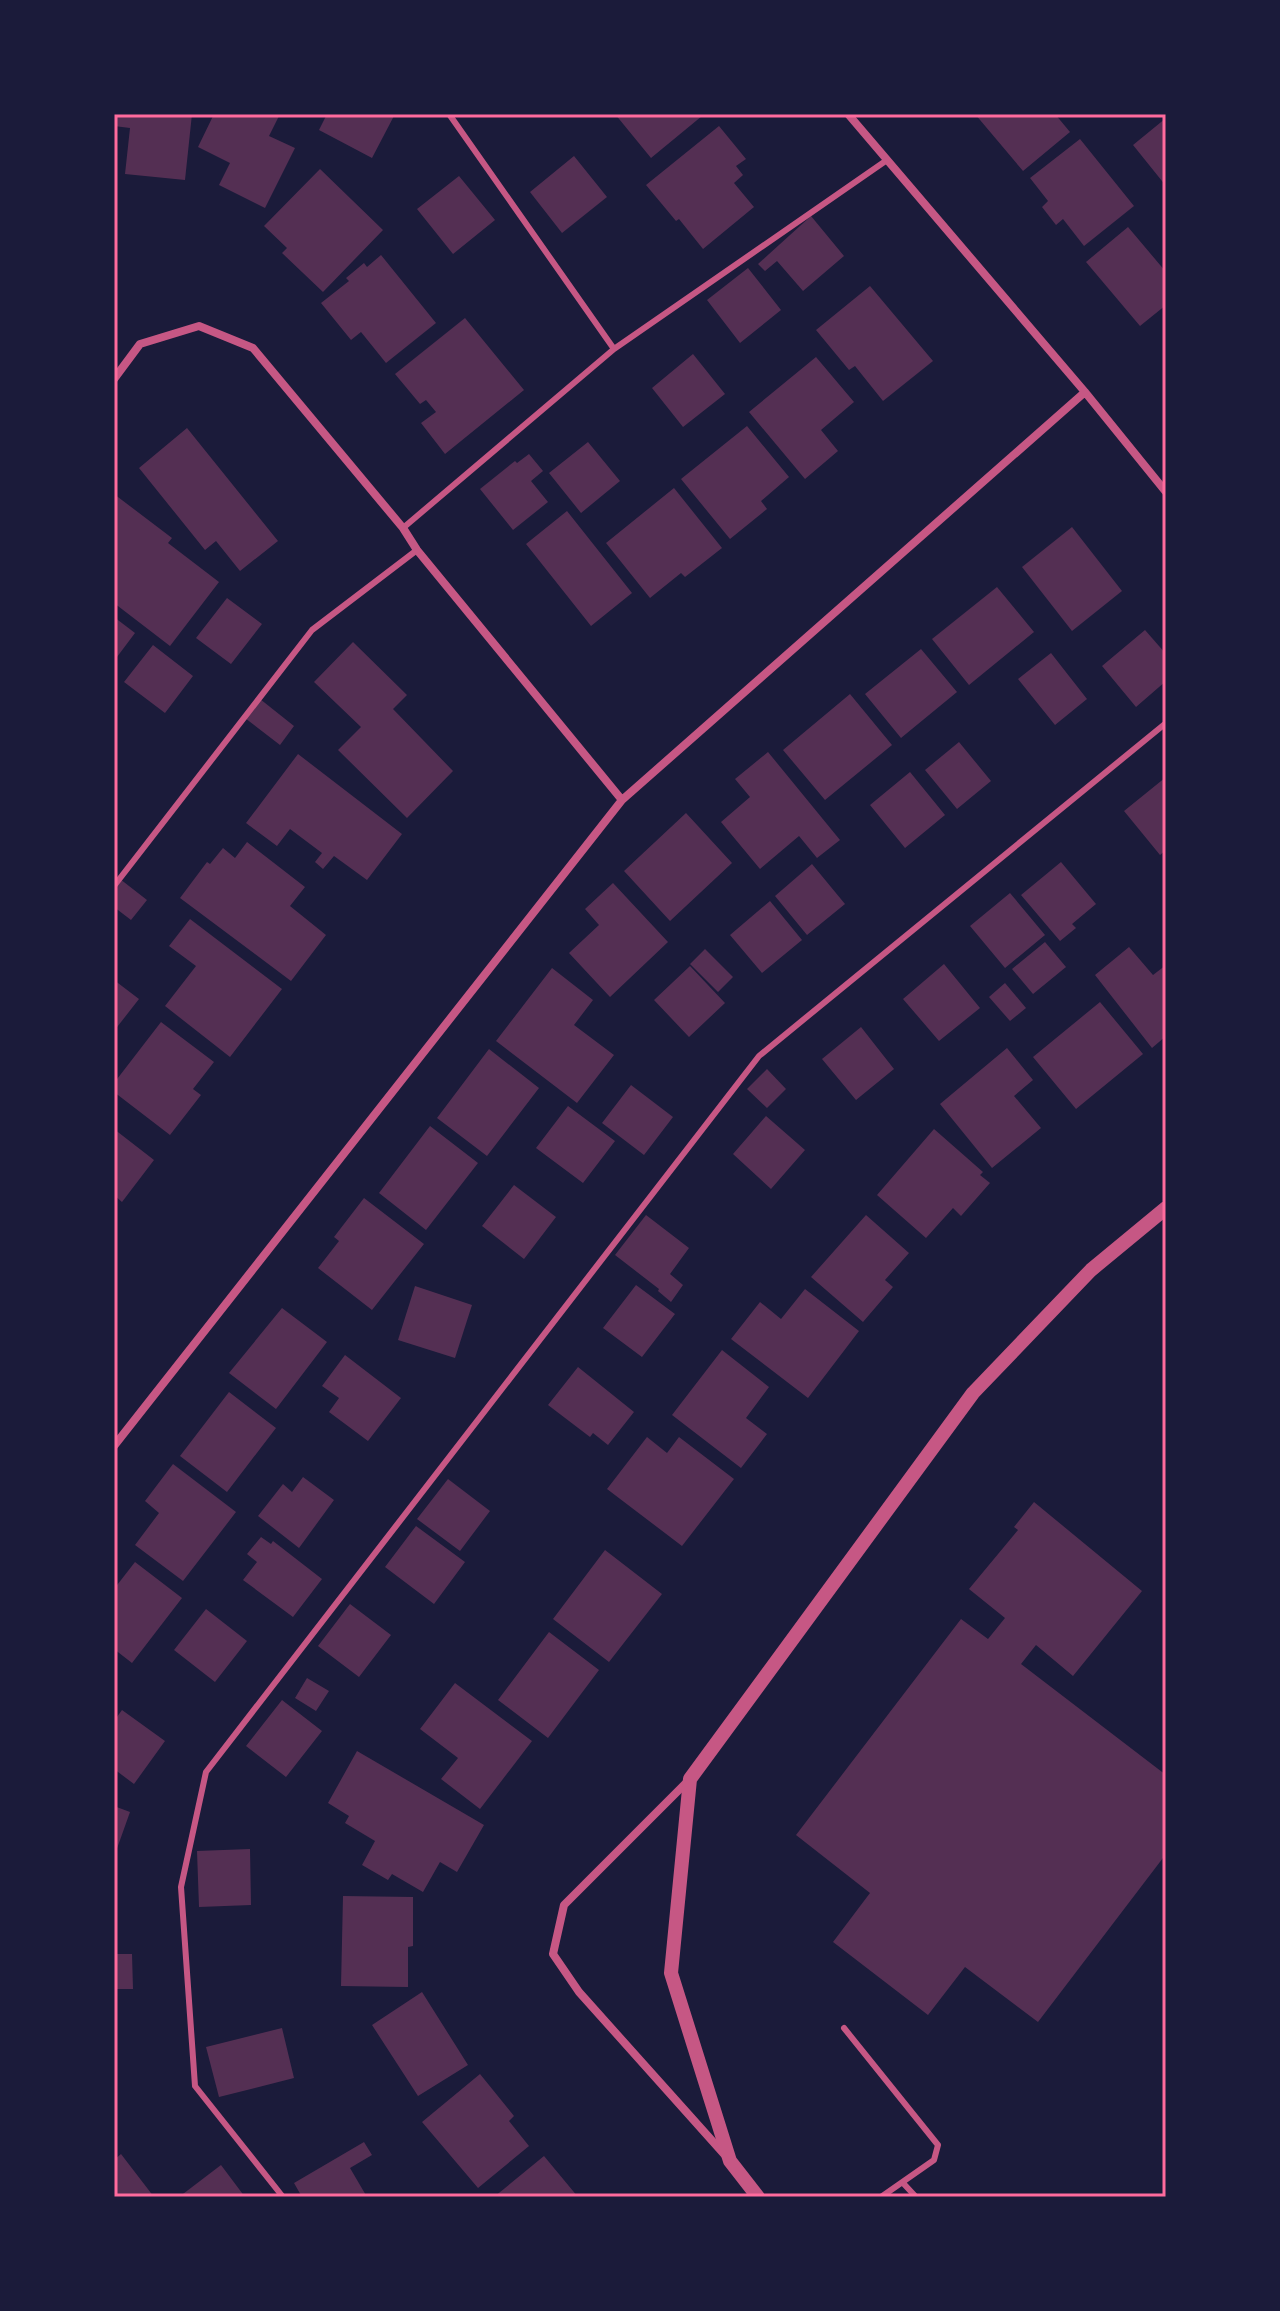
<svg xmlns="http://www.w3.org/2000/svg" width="1280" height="2311" font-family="'Zilla Slab',serif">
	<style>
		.building { fill: #542f53 }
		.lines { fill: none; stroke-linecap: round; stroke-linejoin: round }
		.service { stroke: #c65784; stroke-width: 6 }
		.minor { stroke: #c65784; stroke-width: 8 }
		.tertiary { stroke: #c65784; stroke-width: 14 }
		.neatline { fill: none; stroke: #ff6b9d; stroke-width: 3 }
	</style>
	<rect width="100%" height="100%" fill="#1b1b3a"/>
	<path class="building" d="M114,114h78l-7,66 -60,-6 5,-46 -16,-2z
		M214,114h66l-11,22 26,12 -30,60 -46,-23 11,-22 -32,-16z
		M327,114h68l-23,44 -53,-28z
		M615,114h85l2,2 -51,42z
		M975,114h80l15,18 -47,39z
		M1166,118v68l-33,-41z
		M719,126l27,33 -10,7 7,9 -9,8 20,24 -51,42 -24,-30 -3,2 -30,-36z
		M1080,139l54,67 -50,40 -21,-27 -7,6 -14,-18 6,-6 -18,-23z
		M574,156l33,41 -45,36 -32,-41z
		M320,169l63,61 -60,62 -41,-39 5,-5 -23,-22z
		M459,176l36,44 -42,34 -36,-45z
		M811,216l33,40 -41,35 -26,-30 -12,10 -7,-7z
		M1128,227l38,45v33l-26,21 -54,-64z
		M381,255l55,68 -50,40 -25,-31 -10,8 -30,-37 28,-22 -3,-3 18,-15 3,4z
		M748,268l33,42 -41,33 -33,-43z
		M870,286l63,75 -50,40 -28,-35 -6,4 -33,-40z
		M465,318l59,72 -79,64 -24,-31 15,-11 -10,-12 -6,4 -25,-30z
		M693,354l32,40 -42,33 -31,-39z
		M816,357l38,45 -33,28 17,21 -33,28 -56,-67z
		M747,426l42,51 -28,24 6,8 -37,30 -49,-60z
		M187,428l91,113 -38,30 -24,-30 -11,9 -66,-82z
		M588,442l32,39 -39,32 -32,-40z
		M529,454l14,17 -12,10 17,21 -35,28 -33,-41 35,-28 2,2z
		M674,488l48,60 -37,29 -4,-4 -31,25 -44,-55z
		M114,494l58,44 -4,5 51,39 -49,64 -56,-43z
		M567,511l65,82 -41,33 -65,-82z
		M1072,527l50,64 -50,40 -50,-64z
		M997,587l37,45 -65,53 -37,-46z
		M227,598l35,26 -31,40 -35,-26z
		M114,617l21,16 -21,28z
		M1145,630l21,24v27l-30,26 -34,-41z
		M353,642l54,53 -14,14 60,62 -46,47 -69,-68 23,-23 -47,-45z
		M153,645l40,31 -28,37 -41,-31z
		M921,649l36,43 -56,46 -36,-44z
		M1051,653l36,46 -32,26 -37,-46z
		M850,694l42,51 -67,55 -42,-50z
		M260,699l34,27 -14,19 -35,-27z
		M959,742l32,39 -34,28 -32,-39z
		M768,752l72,88 -23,18 -18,-22 -39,33 -39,-47 29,-25 -15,-18z
		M298,754l104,80 -35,46 -33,-24 -11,13 -8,-7 7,-9 -32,-24 -13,17 -31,-23z
		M910,772l35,43 -40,33 -35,-43z
		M1166,777v73l-6,5 -36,-44z
		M686,813l46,50 -62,58 -46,-50z
		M247,842l58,45 -15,19 36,29 -35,46 -111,-83 27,-36 3,2 13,-16 12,10z
		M1061,862l35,42 -24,20 4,4 -16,13 -39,-46z
		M812,864l33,40 -38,31 -32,-39z
		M120,879l27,21 -16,20 -17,-13v-20z
		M613,883l55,59 -58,55 -41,-44 30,-28 -14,-16z
		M1010,893l35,42 -40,33 -35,-42z
		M770,901l32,39 -40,33 -32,-38z
		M190,919l92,70 -52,68 -65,-51 31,-40 -27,-20z
		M1045,942l21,25 -33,27 -21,-25z
		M1129,947l24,28 13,-10v71l-14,12 -57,-73z
		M705,949l28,28 -15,15 -28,-28z
		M944,964l36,44 -41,33 -36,-42z
		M690,966l35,37 -36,34 -35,-37z
		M552,968l41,32 -19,25 40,30 -37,48 -81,-62z
		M114,980l25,19 -25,32z
		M1005,983l21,25 -16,13 -21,-24z
		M1100,1002l43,52 -67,55 -43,-52z
		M161,1022l53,40 -21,27 8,6 -31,40 -56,-43v-9z
		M861,1027l33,42 -38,31 -34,-41z
		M1007,1048l26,32 -19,16 27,32 -49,40 -52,-64z
		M489,1049l50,39 -52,68 -50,-38z
		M767,1069l19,20 -19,19 -20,-19z
		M631,1085l42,32 -29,38 -42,-32z
		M568,1106l47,35 -32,42 -47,-35z
		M766,1116l39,34 -34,39 -38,-35z
		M430,1126l48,37 -52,67 -47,-37z
		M114,1129l40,31 -32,42 -8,-7z
		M934,1129l49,43 -3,3 10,8 -29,33 -8,-8 -27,30 -49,-43z
		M514,1185l42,32 -32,42 -42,-33z
		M364,1198l60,46 -52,66 -54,-42 21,-27 -5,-4z
		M646,1215l43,33 -19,26 13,11 -12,17 -13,-11 1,-2 -44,-34z
		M866,1215l43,38 -24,27 8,7 -30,35 -52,-45z
		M636,1285l39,29 -33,43 -39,-29z
		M415,1286l57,19 -17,53 -57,-18z
		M805,1289l54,42 -51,67 -77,-59 29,-37 21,17z
		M282,1308l45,34 -51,67 -47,-36z
		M722,1350l47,37 -23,31 21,16 -26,34 -69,-53z
		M345,1355l56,43 -33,43 -39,-29 10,-14 -17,-12z
		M578,1367l56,45 -26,33 -15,-12 -3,4 -42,-32z
		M229,1392l47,36 -49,64 -47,-36z
		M647,1437l20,16 12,-16 55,42 -52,67 -75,-57z
		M173,1464l63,48 -53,69 -48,-36 24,-32 -14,-12z
		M303,1477l31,23 -35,48 -41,-32 25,-32 9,8z
		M448,1479l42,32 -30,40 -43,-32z
		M1034,1502l108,89 -69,85 -37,-31 -15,19 145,111v79l-128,168 -73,-55 -37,48 -95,-73 37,-49 -74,-58 165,-216 27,20 17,-21 -36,-29 49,-59 -4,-3z
		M416,1526l49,36 -31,42 -49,-37z
		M261,1537l10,7 2,-3 49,38 -29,38 -50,-37 14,-18 -10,-8z
		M605,1550l57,44 -53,68 -56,-43z
		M135,1562l47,36 -50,65 -18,-14v-60z
		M350,1604l41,31 -32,42 -41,-31z
		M206,1609l41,32 -32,41 -41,-32z
		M549,1632l50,38 -51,68 -50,-38z
		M307,1678l22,13 -13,20 -21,-13z
		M455,1683l77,58 -52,68 -39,-30 17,-21 -38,-29z
		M282,1700l40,31 -36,46 -40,-31z
		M122,1710l43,31 -31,43 -20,-15v-48z
		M357,1751l127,74 -27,47 -17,-10 -17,30 -31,-18 -4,6 -26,-15 13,-24 -30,-18 4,-7 -21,-13z
		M114,1806l16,6 -16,45z
		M250,1849l1,56 -52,2 -2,-56z
		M343,1896l70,1v49l-5,1v40l-67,-1z
		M114,1954h18l1,35h-19z
		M422,1992l46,73 -50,31 -46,-71z
		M282,2028l12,50 -75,19 -13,-50z
		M480,2074l34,42 -5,5 20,25 -51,42 -56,-66z
		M364,2142l8,13 -22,13 17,29h-65l-8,-14z
		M121,2154l33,43h-40v-37z
		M544,2156l34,41h-84z
		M221,2165l24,32h-66z"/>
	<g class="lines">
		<path class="service" d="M449,114l165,235
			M403,528l211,-179 273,-189
			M114,886l198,-256 105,-80
			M844,2028l94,117 -4,15 -53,37
			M903,2183l13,14
			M283,2197l-88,-111 -14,-199 25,-115 553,-716 407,-333"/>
		<path class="minor" d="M848,114l237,278 81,100
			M114,379l26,-35 59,-18 54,22 150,180 14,22 205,250
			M114,1446l508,-646 463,-408
			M689,1780l-125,125 -11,49 26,38 145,162"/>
		<path class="tertiary" d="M758,2197l-28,-36 -59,-188 19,-194 283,-386 118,-123 75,-62"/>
	</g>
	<rect width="1280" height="2311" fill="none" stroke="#1b1b3a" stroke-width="232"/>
	<rect x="116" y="116" width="1048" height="2079" class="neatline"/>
</svg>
